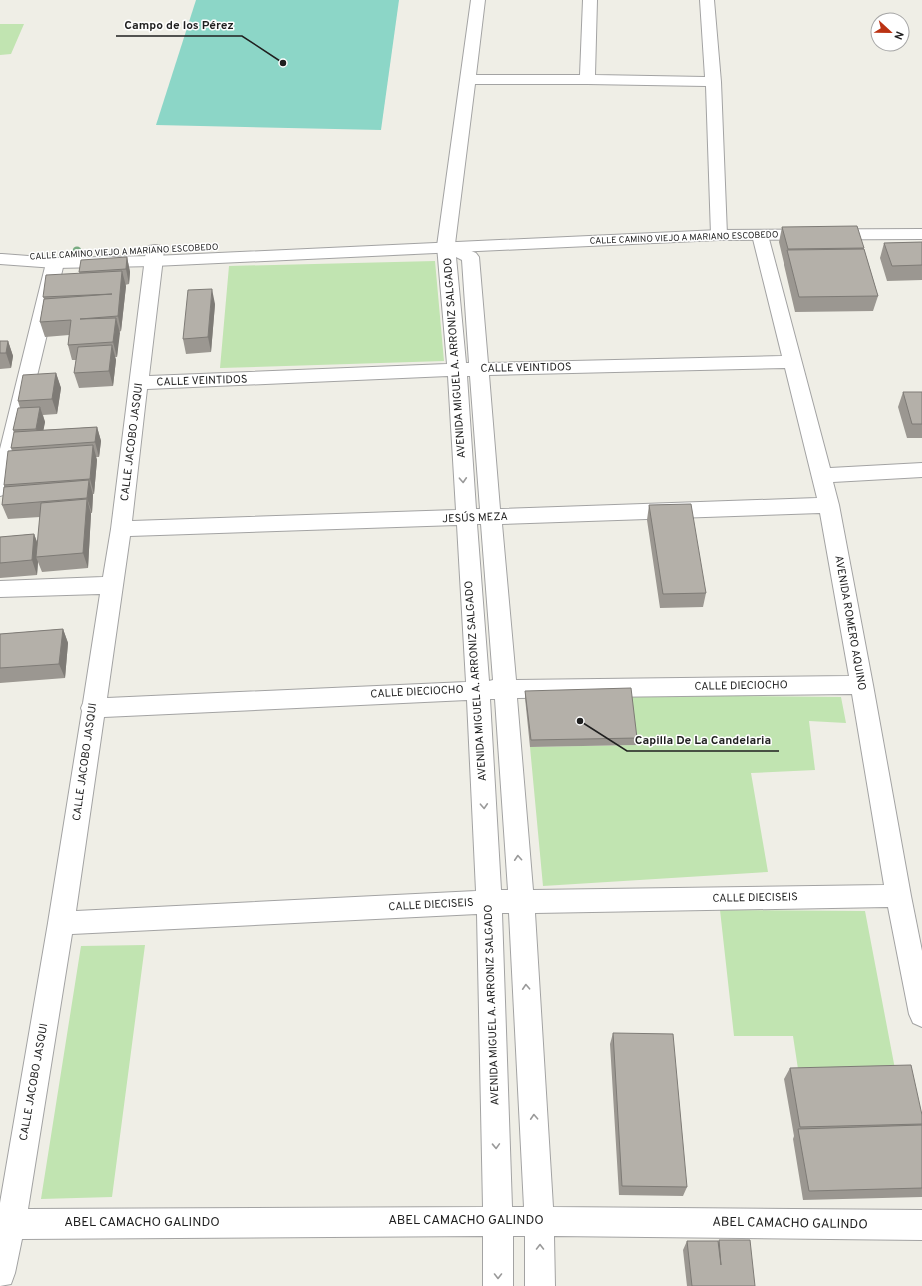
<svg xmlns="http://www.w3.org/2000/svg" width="922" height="1286" font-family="Overpass,sans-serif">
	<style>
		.grass { fill: #c1e4b1 }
		.pitch { fill: #8cd6c7 }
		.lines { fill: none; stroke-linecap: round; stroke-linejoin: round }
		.minor-casing { stroke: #a3a3a3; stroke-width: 2 }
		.tertiary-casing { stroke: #a3a3a3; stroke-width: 2 }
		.minor { fill: #fff; fill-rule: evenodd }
		.tertiary { fill: #fff; fill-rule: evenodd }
		.tree { fill: #78ab81 }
		.wall { fill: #9b9791 }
		.shaded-wall { fill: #7e7b76 }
		.building { fill: #b4b0a9; stroke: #7e7b76 }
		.oneway { stroke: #9a9a9a }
		.labels { text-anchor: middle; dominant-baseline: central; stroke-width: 3; stroke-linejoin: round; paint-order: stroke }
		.far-street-label { font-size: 9px; fill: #1f1f1f; stroke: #fff }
		.street-label { font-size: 11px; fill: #1f1f1f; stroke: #fff }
		.near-street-label { font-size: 13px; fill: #1f1f1f; stroke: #fff }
		.leader { fill: none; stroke: #1f1f1f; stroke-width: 1.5 }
		.callout-dot { fill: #1f1f1f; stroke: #fff; stroke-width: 1.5 }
		.callout-label { font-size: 12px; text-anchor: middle; font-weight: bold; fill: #1f1f1f; stroke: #fff; stroke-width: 3; stroke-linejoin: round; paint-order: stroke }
	</style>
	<rect width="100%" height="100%" fill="#efeee6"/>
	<path class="grass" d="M0,24h24l-13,30 -11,1z
		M435,261l9,100 -224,7 9,-102z
		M630,695l211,2 5,26 -37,-2 6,49 -64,3 17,99 -225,14 -13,-139 106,-2z
		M720,910l145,1 30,158h-97l-5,-33h-59z
		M145,945l-33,252 -71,2 40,-253z"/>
	<path class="pitch" d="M196,0h203l-18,130 -225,-5z"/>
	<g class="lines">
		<defs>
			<path id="minor" d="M471,0h14l-9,75h104l3,-75h14l-2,75 110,2 -5,-77h14l7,82 6,153 -2,4 -6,1 -6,-1 -2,-4 -5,-149 -119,-2h-112l-20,160 21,9 3,4 9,106 294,-7 -30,-121 2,-4 6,-1 6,1 2,4 62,233 92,-5v14l-89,5 6,23 34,180 38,211 11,55v76l-9,-4 -4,-9 -21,-107 -353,6 18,294 369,3v30l-368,-4 1,50h-30v-50h-12v50h-30v-50l-461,3 -7,34 -4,11 -11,2v-83l48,-280 34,-212 -1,-3 2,-5 17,-109 -100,3v-16l103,-4 8,-48 35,-279 3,-4 6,-1 6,1 3,4 -15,126 298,-12 -10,-118zM456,257l6,3 7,103h-3zM785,368l32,130 -317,11 -11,-134zM448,376l8,134 -324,11 15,-132zM467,376h3l10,133h-4zM820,513l29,163 -333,4 -14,-156zM477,524h4l12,156 -4,1zM457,525l9,157 -359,16 23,-162zM852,694l32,191 -351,5 -16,-192zM490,699h5l13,191h-7zM467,700l9,191 -400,20 28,-194zM502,913h7l15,294h-12zM477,914l6,293 -455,2 44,-275z
				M55,258l6,1 3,4 -54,226 -3,5 -7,2v-47l46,-186 3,-4z"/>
			<path id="tertiary" d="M922,229v10l-203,1 -565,26 -99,2 -55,-4v-10h2l53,4 99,-2 565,-26z"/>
		</defs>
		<use href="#minor" class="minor-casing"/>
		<use href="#tertiary" class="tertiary-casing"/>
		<use href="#minor" class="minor"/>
		<use href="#tertiary" class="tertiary"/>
	</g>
	<circle class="tree" cx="77" cy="251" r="4.5"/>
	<path class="wall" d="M782,227l82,21v1l14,47 -5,15 -78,1 -11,-47v-2l-5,-21z
		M922,242v38l-35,1 -7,-23 4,-15z
		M127,257l3,15 -1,12 -4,1 1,1 -5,45 -2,1 -2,25h-2l1,3 -3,26 -34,2 -5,-15 2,-13h-4l-4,-15 1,-10 -24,2 -5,-15 4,-23 -1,-2 37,-23 -1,-2z
		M215,304l-4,48 -25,2 -3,-15z
		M0,341h8l5,15 -2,12 -11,1z
		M56,373l5,15 -4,26 -14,1 2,7 -2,8 54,-3 4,14 -2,16h-3l1,3 -3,34h-1v1l-1,18h-1l-3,55 -46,4 -4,-10 -1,13 -37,3v-41l34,-3 4,10 2,-27 -32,2 -6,-14 2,-18v-2l8,-34 -1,-3 3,-15 -1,-3 7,-22 -2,-7z
		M903,392h19v46h-15l-9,-31z
		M649,505l57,88 -3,14 -43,1 -13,-88z
		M63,629l5,14 -3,35 -65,5v-49z
		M525,691l112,47 -1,7 -106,2 -5,-49z
		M613,1033l74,154 -4,9 -64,-1 -9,-151z
		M790,1068l132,47v82l-119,3 -10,-61 1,-3 -10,-57z
		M719,1240l36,46h-68l-4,-36 4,-9 31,1z"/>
	<path class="shaded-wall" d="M127,257l3,15 -1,12 -3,-15z
		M122,271l4,15 -5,45 -3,-15z
		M212,289l3,15 -4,48 -3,-15z
		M116,318l4,15 -3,24 -4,-15z
		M8,341l5,15 -2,12 -5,-15z
		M112,345l4,15 -3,26 -4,-15z
		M56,373l5,15 -4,26 -5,-15z
		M40,407l5,15 -4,22 -5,-15z
		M97,427l4,14 -2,16 -4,-15z
		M93,445l4,15 -3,34 -4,-15z
		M89,480l4,15 -1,18 -5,-15z
		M87,499l4,15 -3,54 -5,-15z
		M34,534l5,14 -3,9 2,5 -1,13 -5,-15z
		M63,629l5,14 -3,35 -6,-14z"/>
	<path class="building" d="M857,226l7,22 -76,1 -6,-22z
		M922,242v23l-30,1 -8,-23z
		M864,249l14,47 -79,1 -12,-47z
		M127,257l-1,12 -47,3 2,-12z
		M122,271l-4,45 -38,3 36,-1 -3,24 -45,3 3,-25 -31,2 4,-23 68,-5 -69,3 3,-22z
		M212,289l-4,48 -25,2 5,-49z
		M0,341h8l-2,12h-6z
		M112,345l-3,26 -35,2 4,-26z
		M56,373l-4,26 -34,2 5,-26z
		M903,392h19v32h-10z
		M40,407l-4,22 -23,1 5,-22z
		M97,427l-2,15 -84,6 3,-16z
		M93,445l-3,34 -86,6 4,-34z
		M89,480l-2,18 -85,7 2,-18z
		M87,499l-4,54 -47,4 5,-54z
		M691,504l15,89 -43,1 -14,-89z
		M34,534l-2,26 -32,3v-26z
		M63,629l-4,35 -59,4v-34z
		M631,688l6,50 -106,2 -6,-49z
		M613,1033l60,1 14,153 -65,-1z
		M911,1065l11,50v9l-122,3 -10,-59z
		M922,1125v63l-113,3 -11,-62z
		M719,1240h31l5,46h-63l-5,-45h31l3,24z"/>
	<defs><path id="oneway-chevron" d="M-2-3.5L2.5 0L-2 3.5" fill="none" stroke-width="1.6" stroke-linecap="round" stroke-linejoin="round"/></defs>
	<g class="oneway">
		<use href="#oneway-chevron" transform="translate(463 480) rotate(87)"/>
		<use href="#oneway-chevron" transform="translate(484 806) rotate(87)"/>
		<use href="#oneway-chevron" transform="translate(518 858) rotate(-94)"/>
		<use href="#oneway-chevron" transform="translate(526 987) rotate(-93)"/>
		<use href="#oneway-chevron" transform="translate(534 1117) rotate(-93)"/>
		<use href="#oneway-chevron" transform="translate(496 1146) rotate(88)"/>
		<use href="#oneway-chevron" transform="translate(540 1247) rotate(-90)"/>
		<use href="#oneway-chevron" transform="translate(498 1276) rotate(90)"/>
	</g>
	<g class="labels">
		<g class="far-street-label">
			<text transform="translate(684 238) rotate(-2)">CALLE CAMINO VIEJO A MARIANO ESCOBEDO</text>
			<text transform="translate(124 252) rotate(-3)">CALLE CAMINO VIEJO A MARIANO ESCOBEDO</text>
		</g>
		<g class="street-label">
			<text transform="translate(455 358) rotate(-94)">AVENIDA MIGUEL A. ARRONIZ SALGADO</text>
			<text transform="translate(526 368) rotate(-1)">CALLE VEINTIDOS</text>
			<text transform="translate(202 381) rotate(-2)">CALLE VEINTIDOS</text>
			<text transform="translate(132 442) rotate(-83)">CALLE JACOBO JASQUI</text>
			<text transform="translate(475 518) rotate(-2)">JESÚS MEZA</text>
			<text transform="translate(850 623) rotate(80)">AVENIDA ROMERO AQUINO</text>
			<text transform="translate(476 681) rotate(-94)">AVENIDA MIGUEL A. ARRONIZ SALGADO</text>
			<text transform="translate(741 686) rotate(-1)">CALLE DIECIOCHO</text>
			<text transform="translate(417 692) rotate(-3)">CALLE DIECIOCHO</text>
			<text transform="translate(85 762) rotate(-82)">CALLE JACOBO JASQUI</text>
			<text transform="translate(755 898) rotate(-1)">CALLE DIECISEIS</text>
			<text transform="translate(431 905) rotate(-3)">CALLE DIECISEIS</text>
			<text transform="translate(492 1005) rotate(-92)">AVENIDA MIGUEL A. ARRONIZ SALGADO</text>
			<text transform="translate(34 1082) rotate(-80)">CALLE JACOBO JASQUI</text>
		</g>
		<g class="near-street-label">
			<text x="466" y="1221">ABEL CAMACHO GALINDO</text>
			<text x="142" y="1223">ABEL CAMACHO GALINDO</text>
			<text transform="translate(790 1224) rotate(1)">ABEL CAMACHO GALINDO</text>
		</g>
	</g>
	<path class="leader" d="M283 63L242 36H116M580 721L627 751H779"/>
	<g class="callout-dot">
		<circle cx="283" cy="63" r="4"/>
		<circle cx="580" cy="721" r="4"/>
	</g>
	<g class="callout-label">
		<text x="179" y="29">Campo de los Pérez</text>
		<text x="703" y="744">Capilla De La Candelaria</text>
	</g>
	<g transform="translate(890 32) rotate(112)"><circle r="19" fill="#ffffff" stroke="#a5a5a5"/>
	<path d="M0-3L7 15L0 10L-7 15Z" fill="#bb3213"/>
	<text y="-6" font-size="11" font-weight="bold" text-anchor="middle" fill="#1f1f1f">N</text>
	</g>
</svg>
